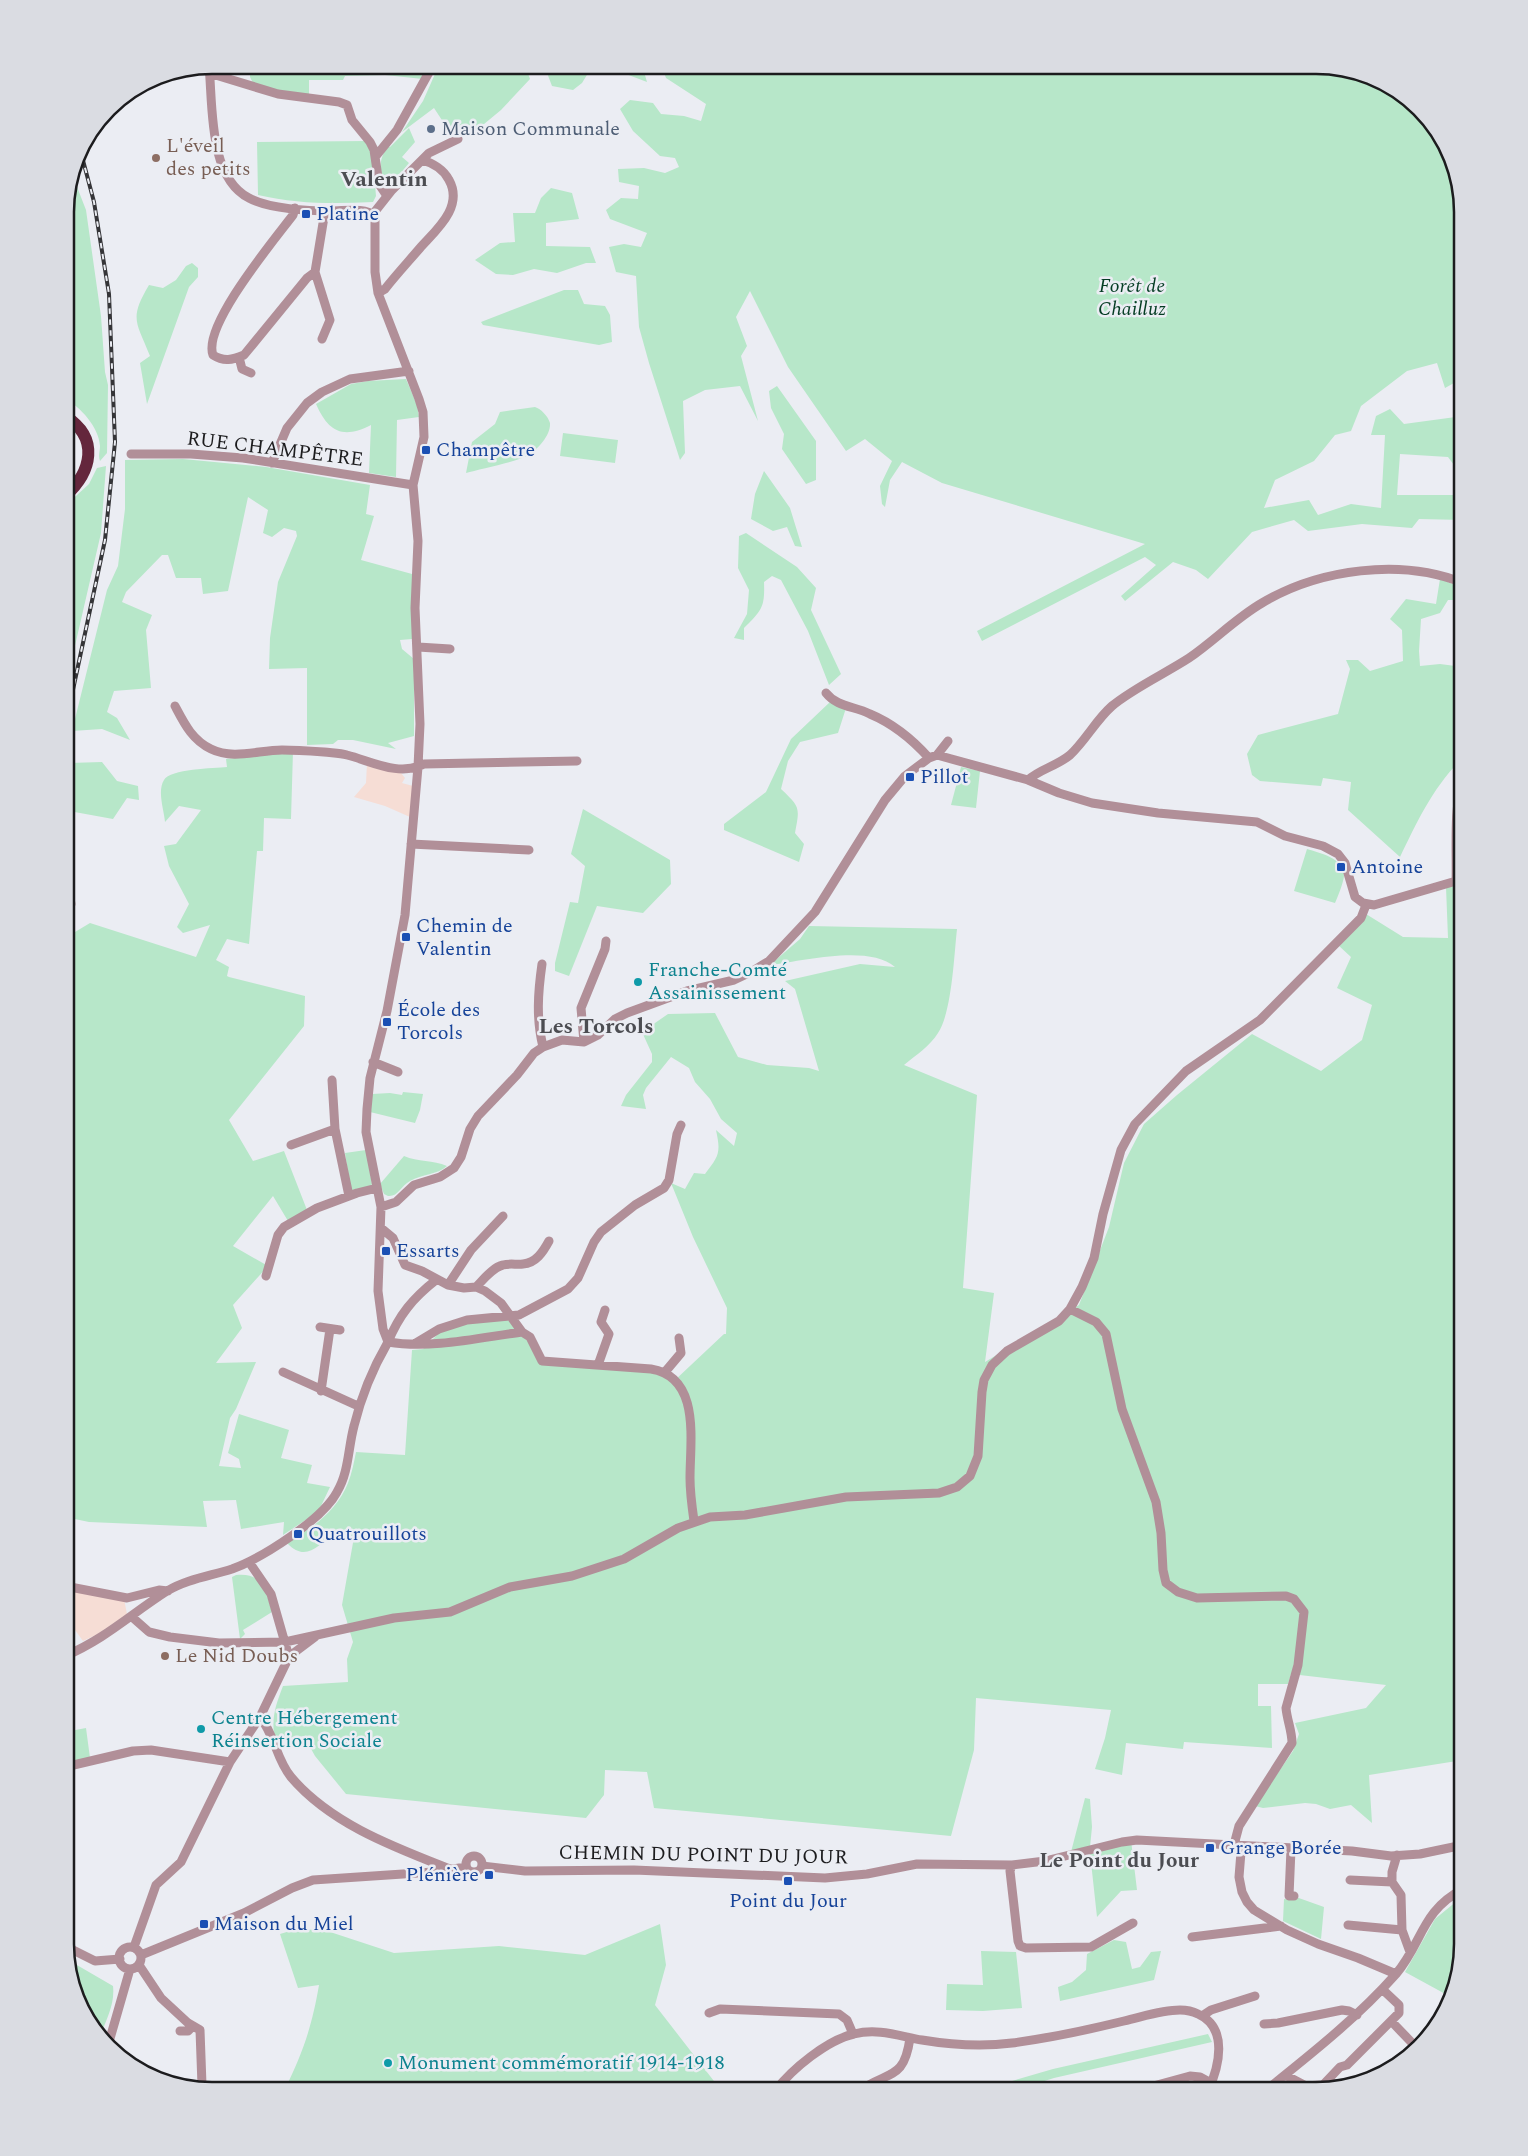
<svg xmlns="http://www.w3.org/2000/svg" width="1528" height="2156" font-family="Spectral,serif">
	<style>
		.commercial { fill: #f6ddd5 }
		.green { fill: #b7e7c9 }
		.lines { fill: none; stroke-linecap: round; stroke-linejoin: round }
		.minor { stroke: #b18f98; stroke-width: 9 }
		.highway { stroke: #64263c; stroke-width: 12 }
		.rail-casing { stroke: #353538; stroke-width: 4 }
		.rail { stroke: #ebedf3; stroke-width: 2; stroke-dasharray: 5.5; stroke-linecap: butt }
		.service-dot { fill: #5c6f8a; stroke: #ebedf3; stroke-width: 2 }
		.education-dot { fill: #8d6e63; stroke: #ebedf3; stroke-width: 2 }
		.transit-dot { fill: #1a4fb4; stroke: #ebedf3; stroke-width: 2 }
		.culture-dot { fill: #0f9aa8; stroke: #ebedf3; stroke-width: 2 }
		.labels { text-anchor: middle; dominant-baseline: central; stroke-width: 5; stroke-linejoin: round; paint-order: stroke }
		.service-label { font-size: 20px; fill: #4e5e75; stroke: #ebedf3; text-anchor: start }
		.education-label { font-size: 20px; fill: #785e54; stroke: #ebedf3; text-anchor: start }
		.transit-label { font-size: 20px; fill: #164399; stroke: #ebedf3; text-anchor: start }
		.park-label { font-size: 20px; font-style: italic; fill: #043d23; stroke: #ebedf3 }
		.street-label { font-size: 20px; fill: #1c1c1e; stroke: #ebedf3 }
		.culture-label { font-size: 20px; fill: #0d838f; stroke: #ebedf3; text-anchor: start }
		.neighbourhood-label { font-size: 21px; font-weight: bold; fill: #4c4d52; stroke: #ebedf3 }
		.quarter-label { font-size: 22px; font-weight: bold; fill: #4c4d52; stroke: #ebedf3 }
		.rim { fill: none; stroke: #1c1c1e; stroke-width: 2.5 }
	</style>
	<rect width="100%" height="100%" fill="#ebedf3"/>
	<path class="commercial" d="M367,763l34,10 4,5 -3,5 11,3 -3,31 -25,-11 -31,-9 12,-14z
		M65,1590l59,9 3,15 -29,20 -15,7 -18,-25z"/>
	<path class="green" d="M250,65h179l-6,14 -38,-4 -40,1 -2,4h-34v15l-44,-7 -12,-5 -3,-6z
		M439,65h86l5,14 -29,31 -29,24 -2,-8 -17,11 -19,-29 -32,24 21,-31z
		M544,65h49l-11,18 -9,7 -21,-4z
		M619,65h23l5,17 -29,-11z
		M661,65h665l64,20 53,53 20,74v166l-18,10 -8,-25 -30,8 -46,35 -10,25 -16,4 -21,26 -39,19 -11,28 45,-8 9,15 33,-11 30,4 4,-73h-14l5,-19 14,-7 14,15 59,-8v51l-6,2 -9,-12 -48,-3 -3,41h57l4,14 5,1v10l-44,-1 -7,9 -50,-4 -54,7 -14,-11 -42,12 -44,47 -12,-9 -23,-8 -48,39 -4,-5 35,-31 -11,-8 -163,84 -5,-10 168,-87 -203,-61 -40,-21 -12,18 -5,27 -3,-3 -2,-18 12,-25 -27,-22 -19,12 -58,-84 -38,-76 -14,26 11,29 -6,10 17,65 -18,-35 -35,4 -22,11 2,52 -5,7 -31,-97 -10,-36 -3,-51 -20,-4 -7,-25 15,-3 17,3 6,-14 -37,-14 -4,-9 15,-12 17,1 1,-13 -20,-4 -1,-13 26,-1 21,5 14,-6 -4,-9 -15,-2 -27,-25 -13,-22 10,-9 23,3 8,11 23,2 17,5 5,-17 -40,-26z
		M409,128l6,14 -13,15 7,6 -20,24 -5,-1c-3,-18 -7,-24 4,-40l2,1z
		M367,141l5,10 4,45 -3,6c-39,2 -77,2 -115,-7l-1,-53z
		M72,174l14,36 15,106 4,56 3,13 -1,68 -7,8c-2,-5 0,-10 0,-15 -1,-19 -20,-39 -35,-48v-196z
		M551,188l21,5 7,26 -33,4v23l44,1 6,16h-10l-29,10 -23,-4 -21,6 -17,-1 -21,-14 25,-17 15,-1 -2,-29h22l6,-15z
		M192,263l6,5v9l-9,10 -42,117 -7,-41 10,-7c-14,-35 -21,-37 -1,-71l14,3 13,-8 10,-14z
		M564,290h14l6,14 21,2 5,9 2,27 -13,3 -116,-20 -2,-3z
		M406,379l11,26 2,12 -22,3 -1,57 -27,-4 2,-48c-29,15 -43,6 -55,-21l35,-20 17,-3z
		M777,386l39,55v39l-10,4 -24,-35 2,-15 -13,-26 -2,-17z
		M535,407c6,2 13,9 15,16 1,12 -12,26 -21,32 -9,6 -50,14 -63,18l6,-31 23,-18 5,-12z
		M563,433l55,7 -3,23 -55,-7z
		M183,459l83,8 104,18 -4,29 8,2 -13,44 51,14v65l-12,1 2,9 12,10v77l-26,7 8,6 -43,-9h-15l-5,4 -26,1v-77l-38,1 1,-31 8,-56 19,-46 -1,-5 -12,-3 -12,9 -9,-4 5,-23 -20,-13 -20,94 -25,3 -2,-16h-25l-8,-23h-6l-36,37 -4,10 30,13 -6,15 5,58 -37,3 -7,21 10,6 13,22 -28,-11 -30,2 35,-141 11,-24 7,-57v-49z
		M106,466l-5,67 -36,156v-183l24,-22 8,-16z
		M764,471l26,37 12,39 -7,-1 -8,-19 -14,4 -22,-12 4,-25z
		M746,533l51,34 19,21 -5,22 30,64 -12,11 -21,-54 -27,-51 -9,-4 -8,6c1,25 -2,28 -20,46v12l-10,-2 13,-24 2,-24 -11,-22 1,-32z
		M1440,579l23,9v12h-15l-8,13 -19,6 -2,32 1,15 20,-2 23,3v91c-29,27 -46,64 -63,99l-52,-47 3,-28 -28,-4 -2,8 -61,-5 -8,-6 -5,-21 11,-19 80,-21 12,-45 -4,-9h12l12,11 33,-10 -1,-31 -12,-11 16,-20 30,5z
		M830,702l16,6 -8,25 -38,9 -12,19 -7,28c19,18 19,18 14,44l9,11 -5,18 -75,-32v-6l42,-32 25,-53z
		M293,751l-2,68 -27,-1 -1,33h-6l-8,93 -22,-5 -11,21 13,7 -2,9 2,1 76,19 -1,30 -75,94 24,41 31,-10 23,59 -19,11 -15,-25 -40,50 35,20 -35,39 9,23 -26,35 40,-1 -20,47 -6,9 -11,48 22,2 -2,-9 -11,-6 11,-39 50,16 -8,28 31,7 -5,18 23,4 -9,19 -5,7 -33,22 1,-13 -43,7 -5,-29 -33,1 4,26 -118,-5 -24,-5v-579l25,-15 106,34 14,-32 -27,8 -6,-6 12,-23 -20,-38 -5,-20 12,-2 25,-34 -22,-4 -14,16c-1,-12 -8,-31 -1,-42 6,-11 50,-12 63,-13l-1,-8z
		M102,762l15,19 21,5 1,14 -12,-2 -14,21 -44,-8c-8,-14 -3,-33 0,-48z
		M961,767l19,4 -4,37 -25,-3z
		M583,809l87,51 1,24 -28,29 -46,-7 -28,70 -14,-5v-8l15,-61 8,1 7,-37 -14,-12z
		M1307,849c13,4 37,9 37,27 -1,8 -6,20 -9,27l-41,-12z
		M1463,883v877l-94,15 3,48 -21,-18 -21,4 -14,-5 -11,-1 -42,5 -8,-2 38,-55 6,-17 -4,-11 71,-15 20,-23 -95,-11 -3,10h-30v22h13l1,42 -88,-6 -1,7 -57,-6 -4,32 -27,-6 10,-31 6,-28 -135,-12 -2,52 -23,86 -297,-28 -7,-36 -42,-2 -1,25 -18,23 -240,-24 -31,-38 -11,-20 -29,5c-4,-23 0,-34 8,-55l65,-4 -1,-23 6,-17 -11,-37 12,-68 -20,-3c-16,11 -28,29 -47,9 25,-15 50,-32 61,-60 4,-10 6,-21 8,-31l49,3 7,-105 11,-1 25,-25 59,-10 19,22 14,28 124,9 10,8 50,-47h2l1,-26 -34,-71 -22,-54 14,6 9,-16 11,1c14,-18 16,-21 11,-44l18,16 3,-13 -16,-14 -11,-20 -15,-17 -6,-14 -18,-11 -25,31 -3,7 3,14 -25,-3 5,-11 26,-33v-8l-10,-22 26,-18 47,-1 23,44 29,8 42,3 10,3 -24,-82 -10,-8 75,-17 35,3c-26,-23 -92,-6 -125,-2l30,-26 9,-13 148,3c-3,26 -5,83 -19,104 -8,13 -22,22 -34,32l73,30 -14,193 31,5 -9,69 94,-57 30,-78 15,-64 20,-39 33,-29 75,-61 69,37 41,-31 10,-35 -35,-17 14,-31 -13,-12 28,-31 37,23 45,1 -2,-51z
		M403,1092l20,2 -3,16 -5,13 -45,-11 2,-18 18,-1 12,2z
		M366,1150l6,34 -2,4 -19,4 -6,-39z
		M404,1156c14,6 29,4 43,10 -10,9 -25,8 -37,15 -9,5 -12,16 -22,15l-4,-2 -4,-10z
		M236,1575c27,-3 30,16 36,37l-29,18 2,4 -5,5 -8,-62z
		M86,1728l4,30 -25,5v-31z
		M1085,1798l5,1 2,28 -2,20 -19,5z
		M1131,1840l6,50 -16,1 -24,26 -7,-64z
		M1463,1896v48l-14,52 -44,-24 30,-53z
		M1296,1897l28,10 -3,32 -38,-18 1,-22 11,1z
		M660,1924l6,41 -11,40 62,80v6h-433c19,-38 28,-65 35,-106l-21,3 -18,-54 10,-3 31,-2 73,24 105,-7 86,9z
		M1114,1940l12,2 6,27 8,-2 11,-15 10,-1 -7,29 -94,21 -2,-14 14,-5 14,-12 1,-16z
		M981,1951l35,1 6,56 -39,3 -37,-1 1,-26 36,1z
		M70,1961l43,25c2,17 -6,32 -12,48l-16,-16z
		M1208,2034l4,8 -158,36 -41,13h-35l75,-22z"/>
	<g class="lines">
		<path class="minor" d="M209,73l69,21 61,8 8,3 5,15 18,22 4,8 5,34 8,12
			M376,156l21,-26 36,-65
			M295,208l-2,7c-18,24 -91,111 -80,140 11,7 19,5 31,0l63,-77 8,-6
			M373,214l19,-24 37,-37 29,-14
			M378,293l7,-4c11,-14 23,-27 35,-41 16,-18 44,-41 29,-68 -5,-10 -16,-17 -27,-20
			M322,339l8,-19 -15,-48 10,-61
			M239,357l3,12 9,4
			M131,454h60l52,4 170,27
			M272,463l15,-35 20,-25 15,-11 28,-13 59,-8
			M418,647l32,2
			M826,693c11,14 28,13 44,21 24,10 42,25 59,44
			M175,706c9,17 17,34 36,43 22,11 48,1 71,1 14,0 28,1 42,2 8,1 16,1 23,3 24,6 52,22 77,9l153,-3
			M937,755l11,-14
			M1028,780c12,-11 29,-14 42,-25 16,-15 26,-35 42,-49 20,-17 54,-33 77,-48 25,-17 47,-40 73,-55 57,-34 139,-45 201,-20
			M411,844l118,6
			M1456,881c1,-26 -3,-76 7,-99
			M65,921l6,-17 -2,-11
			M542,964c-4,28 -6,55 1,83
			M584,1042l-3,-34 24,-59 1,-8
			M373,1062l25,10
			M332,1080l3,49 14,67
			M291,1145l44,-16
			M381,1207l15,-5 18,-17 26,-8 14,-9 7,-11 9,-28 8,-13 39,-41 17,-22 9,-6 19,-7 22,2 14,-7 17,-16 12,-6 60,-22 47,-11 17,-8 18,-11 46,-49 70,-112 20,-24 24,-18 8,-3 91,25 31,13 33,10 66,10 99,9 28,14 38,10 15,8 7,9 10,34 8,6 11,2 89,-26
			M381,1228l12,10 12,27 17,6 26,14 16,3 12,-1 9,4 16,12 21,29 8,5 12,24 109,8c50,8 39,71 39,109 0,15 2,29 4,43
			M266,1276l12,-41 6,-8 33,-19 40,-15 20,-5
			M436,1280c-23,18 -37,35 -48,62 43,7 90,-4 134,-10
			M448,1285l23,-35 32,-34
			M476,1287c7,-7 17,-20 27,-22 7,-2 14,0 20,-1 13,-1 20,-12 26,-23
			M1070,1309l26,13 10,12 16,75 34,93 5,31 2,37 3,13 12,9 19,6 89,-2 8,3 10,13 -6,53 -12,43c1,12 6,23 6,35l-53,83 -4,15 6,11 -2,25 3,15 5,10 7,8 33,20 31,14 40,14 38,16
			M320,1327l20,3
			M414,1344l25,-15 28,-9 52,-5 49,-26 10,-11 16,-36 7,-10 34,-27 29,-17 5,-8 8,-46 4,-9
			M598,1365l11,-31 -8,-12 4,-12
			M283,1372l75,34
			M665,1372l16,-19 -2,-15
			M321,1391l9,-62
			M65,1586l62,12 32,-8 9,1
			M132,1617l17,15 21,5 49,6 66,-1 109,-24 56,-6 60,-25 62,-11 52,-17 54,-31 32,-11 35,-2 101,-18 93,-4 18,-6 13,-11 8,-20 4,-64 2,-12 8,-15 15,-14 52,-30 11,-12 12,-22 12,-29 9,-44 18,-64 14,-26 51,-53 74,-51 101,-102 5,-13
			M65,1656c40,-17 66,-42 102,-65 20,-12 43,-15 65,-22 30,-11 90,-49 105,-77 12,-20 11,-44 17,-66 7,-29 19,-58 34,-84l-5,-13 -5,-38 3,-84 -15,-75 1,-23 3,-31 17,-67 18,-96 13,-148 2,-43 -5,-116 3,-67 -5,-56 11,-48 -1,-25 -4,-13 -41,-106 -3,-21v-56c-10,-9 -30,-5 -44,-5 -22,0 -62,-2 -82,-13 -41,-21 -36,-93 -40,-132
			M287,1658l28,-21
			M260,1717c15,18 16,42 31,60 40,47 103,70 159,92
			M65,1767l68,-16 18,-1 79,12
			M1291,1849l-2,47h5
			M1397,1855l-5,17v10l9,13 1,35 8,22
			M466 1864a8 8 0 1 1 16 0a8 8 0 1 1-16 0Z
			M1012,1865l-2,6 8,70 2,5 6,2 65,-1 42,-24
			M482,1866l43,5 109,-1 191,8 42,-4 50,-10 95,1 33,-4 77,-19 15,-2 215,11 39,5 29,-2 43,-9
			M1350,1880l42,2
			M1348,1925l54,5
			M1192,1937l89,-11
			M65,1946l30,15 25,-2
			M134,1947l22,-62 25,-23 49,-100 30,-45 26,-54 1,-13 -16,-56 -22,-32
			M119 1958a11 11 0 1 1 22 0a11 11 0 1 1-22 0Z
			M141,1955l103,-42 48,-25 21,-8 120,-8 33,-5
			M139,1965l22,33 27,25 12,7 2,55 -7,3
			M709,2013l11,-4 119,5 8,6 6,14
			M1202,2016l9,-6 44,-14
			M1392,2022l23,24
			M1264,2024l14,-1 64,-13 7,1 8,4
			M180,2031h8l4,-4
			M109,2042l21,-73
			M1285,2075l21,11 42,-3
			M1322,2086l18,-19 7,-2 52,-52v-8l-17,-16
			M775,2091c17,-22 52,-51 79,-57 24,-6 45,2 68,6 30,5 60,7 90,3 38,-5 75,-13 112,-22 18,-4 37,-11 56,-11 5,0 12,1 18,4 31,14 21,53 10,77
			M859,2091c30,-21 45,-10 51,-53
			M1135,2091l55,-15 10,1 11,6
			M1265,2091c46,-37 92,-73 131,-117 27,-32 25,-63 67,-85"/>
		<path class="highway" d="M65,496c27,-24 35,-58 0,-80"/>
		<defs>
			<path id="rail" d="M65,727l40,-187 10,-98 -6,-148 -15,-92 -14,-53"/>
		</defs>
		<use href="#rail" class="rail-casing"/>
		<use href="#rail" class="rail"/>
	</g>
	<circle class="service-dot" cx="431" cy="129" r="5"/>
	<g class="education-dot">
		<circle cx="156" cy="158" r="5"/>
		<circle cx="165" cy="1656" r="5"/>
	</g>
	<g class="transit-dot">
		<rect x="301" y="209" width="10" height="10" rx="2.5"/>
		<rect x="421" y="445" width="10" height="10" rx="2.5"/>
		<rect x="905" y="772" width="10" height="10" rx="2.5"/>
		<rect x="1336" y="862" width="10" height="10" rx="2.5"/>
		<rect x="401" y="932" width="10" height="10" rx="2.5"/>
		<rect x="382" y="1017" width="10" height="10" rx="2.5"/>
		<rect x="381" y="1246" width="10" height="10" rx="2.5"/>
		<rect x="293" y="1529" width="10" height="10" rx="2.5"/>
		<rect x="1205" y="1843" width="10" height="10" rx="2.5"/>
		<rect x="484" y="1870" width="10" height="10" rx="2.5"/>
		<rect x="783" y="1876" width="10" height="10" rx="2.5"/>
		<rect x="199" y="1919" width="10" height="10" rx="2.5"/>
	</g>
	<g class="culture-dot">
		<circle cx="638" cy="982" r="5"/>
		<circle cx="201" cy="1729" r="5"/>
		<circle cx="388" cy="2063" r="5"/>
	</g>
	<g class="labels">
		<g class="service-label">
			<text x="441" y="129">Maison Communale</text>
		</g>
		<g class="education-label">
			<text x="166" y="146">L'éveil<tspan x="166" dy="23">des petits</tspan></text>
			<text x="175" y="1656">Le Nid Doubs</text>
		</g>
		<g class="transit-label">
			<text x="316" y="214">Platine</text>
			<text x="436" y="450">Champêtre</text>
			<text x="920" y="777">Pillot</text>
			<text x="1351" y="867">Antoine</text>
			<text x="416" y="926">Chemin de<tspan x="416" dy="23">Valentin</tspan></text>
			<text x="397" y="1010">École des<tspan x="397" dy="23">Torcols</tspan></text>
			<text x="396" y="1251">Essarts</text>
			<text x="308" y="1534">Quatrouillots</text>
			<text x="1220" y="1848">Grange Borée</text>
			<text x="479" y="1875" text-anchor="end">Plénière</text>
			<text x="788" y="1901" text-anchor="middle">Point du Jour</text>
			<text x="214" y="1924">Maison du Miel</text>
		</g>
		<g class="park-label">
			<text x="1132" y="286">Forêt de<tspan x="1132" dy="23">Chailluz</tspan></text>
		</g>
		<g class="street-label">
			<text transform="translate(275 449) rotate(7)">RUE CHAMPÊTRE</text>
			<text transform="translate(703 1855) rotate(1)">CHEMIN DU POINT DU JOUR</text>
		</g>
		<g class="culture-label">
			<text x="648" y="970">Franche-Comté<tspan x="648" dy="23">Assainissement</tspan></text>
			<text x="211" y="1718">Centre Hébergement<tspan x="211" dy="23">Réinsertion Sociale</tspan></text>
			<text x="398" y="2063">Monument commémoratif 1914-1918</text>
		</g>
		<g class="neighbourhood-label">
			<text x="1119" y="1861">Le Point du Jour</text>
		</g>
		<g class="quarter-label">
			<text x="384" y="179">Valentin</text>
			<text x="596" y="1026">Les Torcols</text>
		</g>
	</g>
	<path d="M0 0H1528V2156H0ZM212 74H1316A138 138 0 0 1 1454 212V1944A138 138 0 0 1 1316 2082H212A138 138 0 0 1 74 1944V212A138 138 0 0 1 212 74Z" fill="#dadce2" fill-rule="evenodd"/>
	<path class="rim" d="M212 74H1316A138 138 0 0 1 1454 212V1944A138 138 0 0 1 1316 2082H212A138 138 0 0 1 74 1944V212A138 138 0 0 1 212 74Z"/>
</svg>
